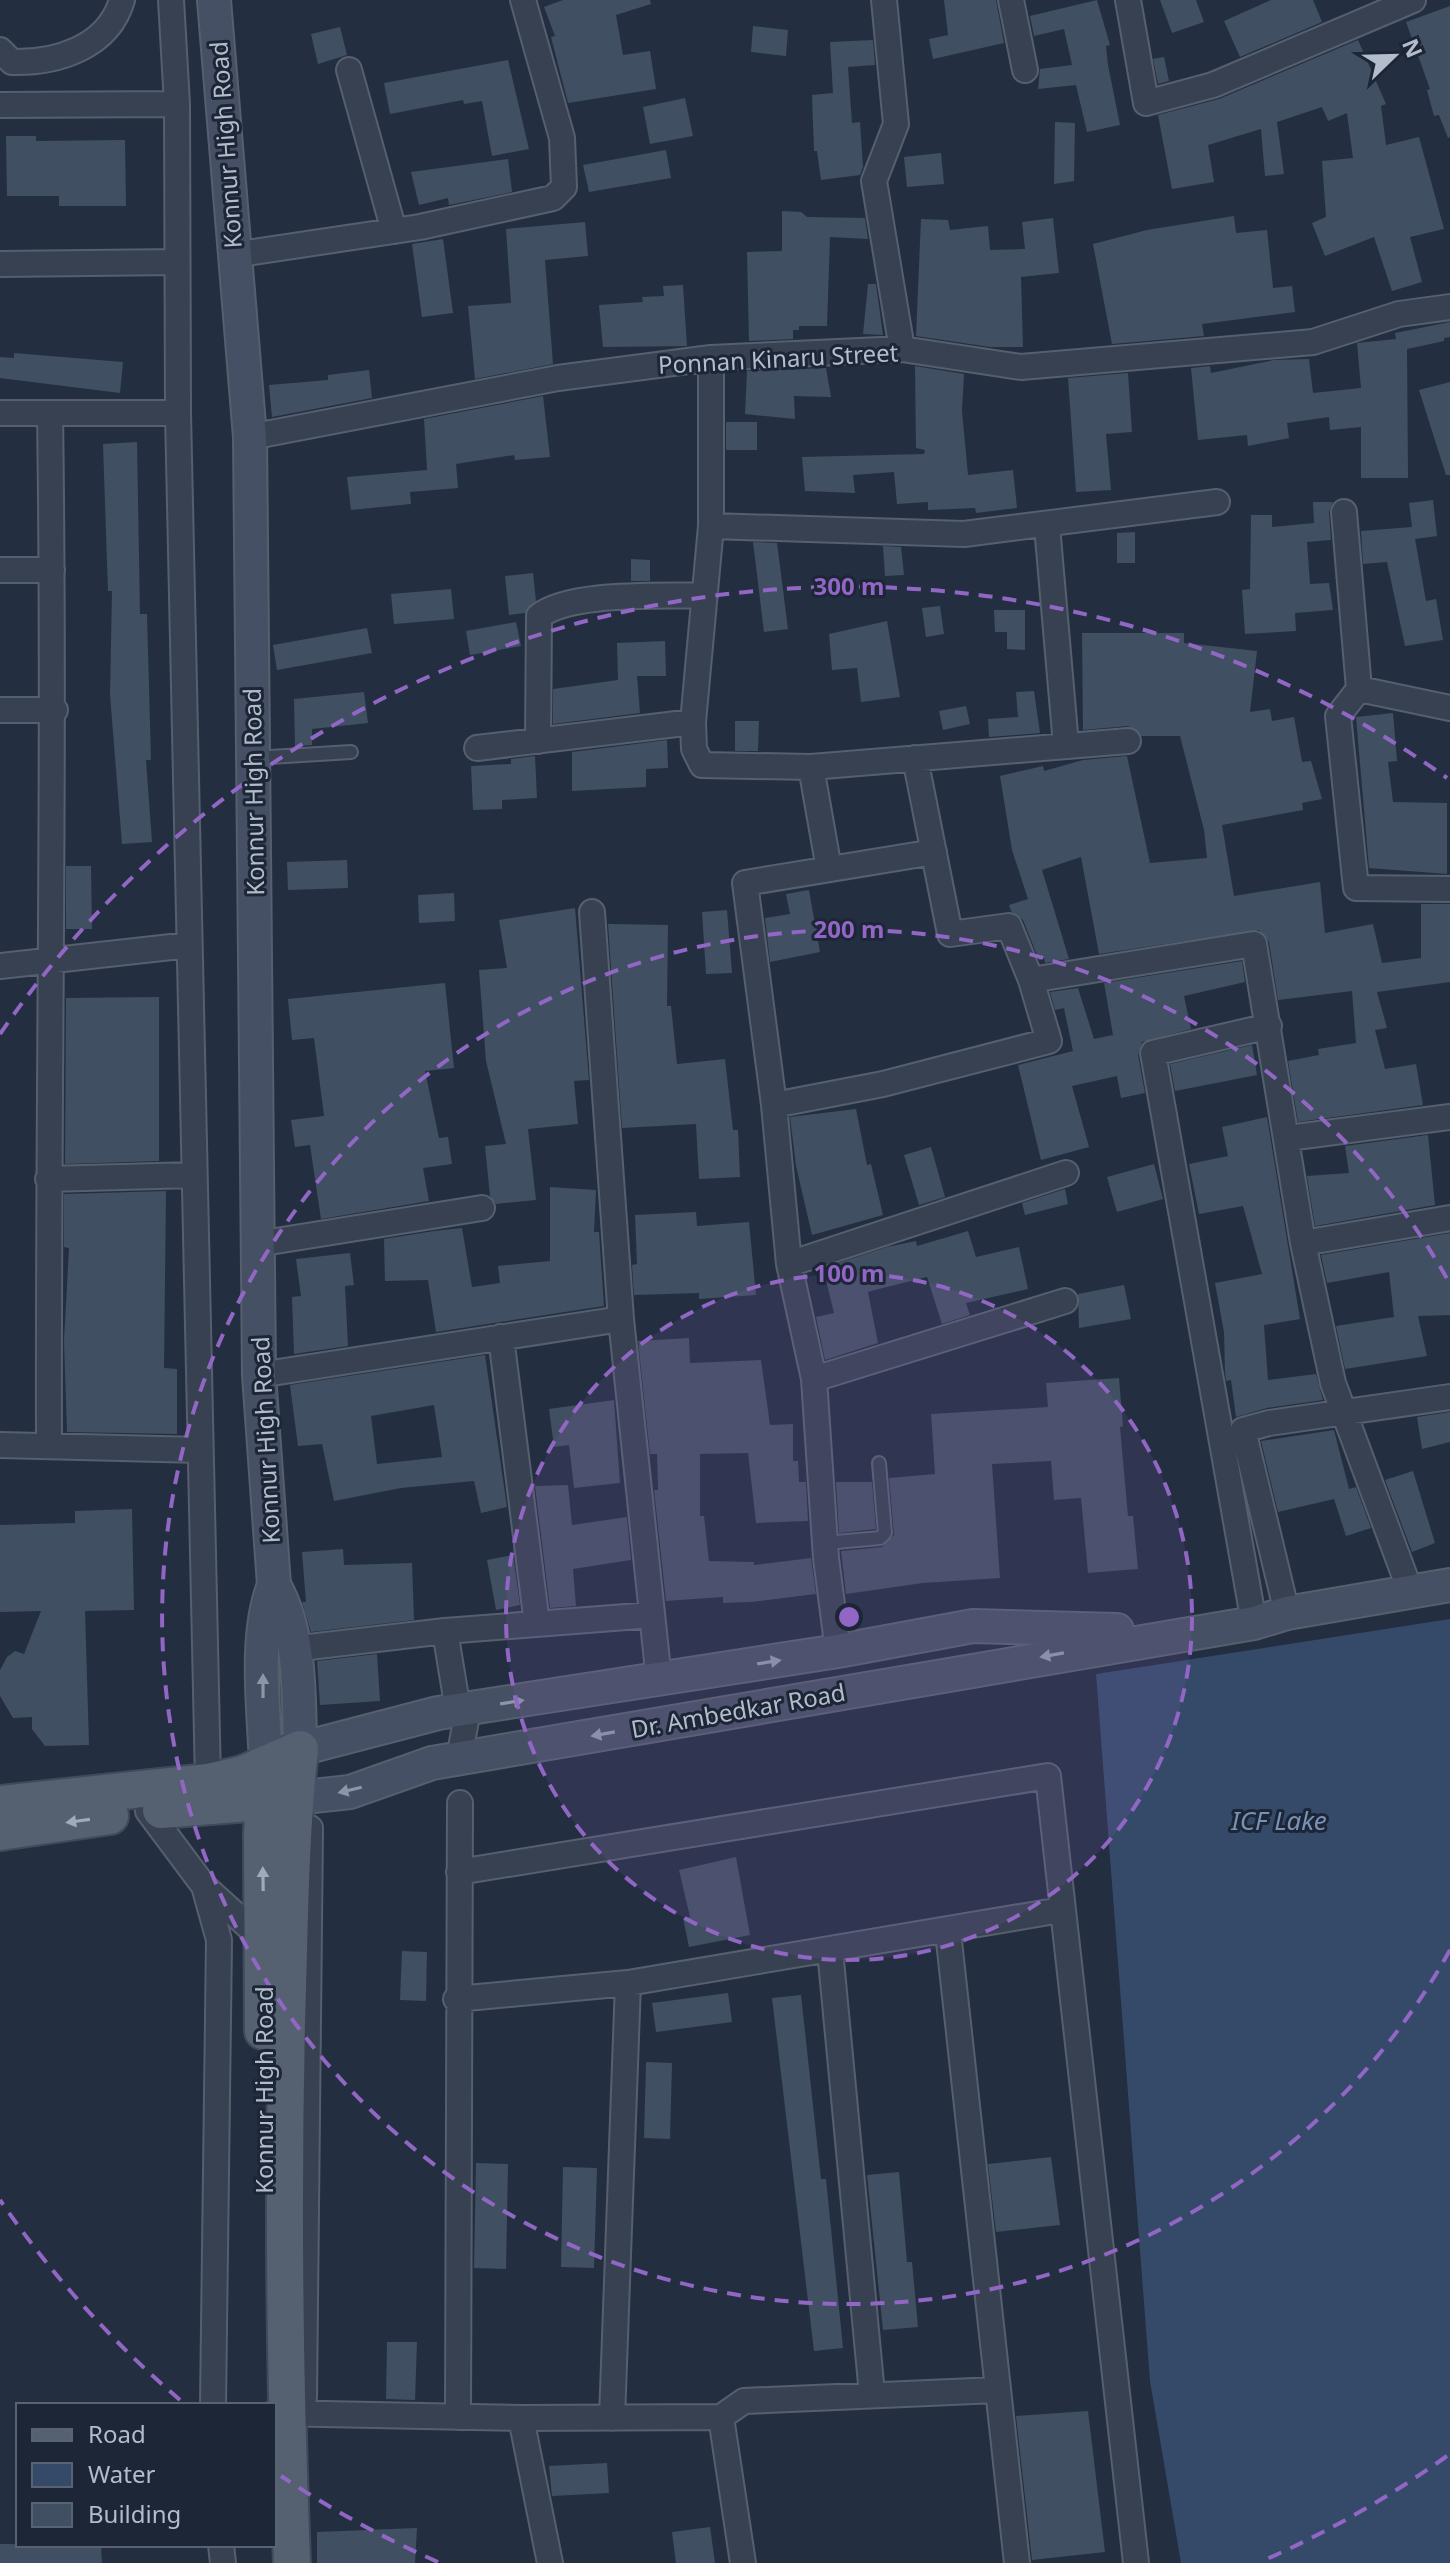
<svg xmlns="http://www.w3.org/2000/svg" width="1450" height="2563" font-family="'Noto Sans',sans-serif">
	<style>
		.water { fill: #354a69 }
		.building { fill: #414f63; fill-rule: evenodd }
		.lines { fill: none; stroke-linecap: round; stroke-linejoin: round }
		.service-casing { stroke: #555f6e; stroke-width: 16 }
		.minor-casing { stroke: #555f6e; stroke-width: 28 }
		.secondary-casing { stroke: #555f6e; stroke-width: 36 }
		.primary-casing { stroke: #404a5a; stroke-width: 40 }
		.service { stroke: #374151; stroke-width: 12 }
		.minor { stroke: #374151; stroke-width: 24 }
		.secondary { stroke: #455064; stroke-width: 32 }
		.primary { stroke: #556071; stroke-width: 36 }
		.oneway { fill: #8c96a7 }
		.oneway2 { fill: #a0aab9 }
		.ring { fill: none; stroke: #9166c4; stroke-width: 4; stroke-dasharray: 14 10 }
		.labels { text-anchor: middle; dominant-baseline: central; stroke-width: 6; stroke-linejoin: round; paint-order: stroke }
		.street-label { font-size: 24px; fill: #b3bccb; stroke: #1c2636 }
		.water-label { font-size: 26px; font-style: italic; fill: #7991b5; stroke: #1c2636 }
		.centre { fill: #9166c4; stroke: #1c2636; stroke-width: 4 }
		.ring-label { font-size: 24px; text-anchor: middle; font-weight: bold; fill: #9166c4; stroke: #1c2636; stroke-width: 6; stroke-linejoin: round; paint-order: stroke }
	</style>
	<rect width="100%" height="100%" fill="#232f41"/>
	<path class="water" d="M1450,1619v944h-269l-31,-182 -54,-707z"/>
	<path class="building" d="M563,0h87l1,4 -35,11 7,40 27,-4 6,38 -88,14 -17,-66 4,-1 -11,-29z
		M944,0h52l8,43 -71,16 -4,-20 19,-4z
		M1097,0l13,45 -4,1 2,19 12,60 -33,7 -11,-47 -38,4 2,-20 32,-4 -8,-36 -30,7 -4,-20z
		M1160,0h36l8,22 -32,11z
		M1271,0h42l9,22 -82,35 -16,-36z
		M1450,6v131l-2,1 -9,-23 -5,1 -7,-26 3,-1 -24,-67z
		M753,26l35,4 -2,26 -35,-4z
		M340,27l7,28 -29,9 -7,-30z
		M873,40l2,25 -27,2 4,56 8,-1 3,45 -3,8 -39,5 -4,-29h-3l-2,-56 21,-2 -3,-51z
		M1358,40l28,64 -5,2 5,39 33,-8 25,92 -34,8 12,45 -30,9 -18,-54 -49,19 -13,-33 14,-6 -4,-56 31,-3 -6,-45 -19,8 -6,-14 -45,15 7,52 -19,2 -4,-47 -53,16 6,37 -42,7 -14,-74 61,-16z
		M1164,57l5,24 -11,3 -5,-25z
		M508,60l21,89 -37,7 -10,-55 -18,3 -1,-4 -73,14 -6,-31z
		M685,98l8,38 -43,8 -7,-37z
		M1055,122l20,1 -1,58 -20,3z
		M6,136h30v5l89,-1 1,66h-67v-10h-52z
		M666,150l5,28 -82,14 -6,-27z
		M941,153l3,31 -37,3 -3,-30z
		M508,159l4,33 -63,13 -1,-7 -29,7 -8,-33z
		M782,211l19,1 6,5 58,1 3,21 -38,-2 -3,89h-28v4h-6v9l-44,2 -2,-89 35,-1z
		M1234,216l2,17 31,-3 6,58 19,-2 3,26 -93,12 2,12 -92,8 -19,-100 54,-14z
		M1053,218l6,55 -38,4 2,70h-33l-74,-11 5,-117 27,1 2,10 38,-4 2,24 35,-1 -3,-27z
		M585,222l3,34 -43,4 8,104 -78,15 -7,-73 43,-3 -5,-74z
		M443,239l10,74 -31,4 -10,-73z
		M868,284h8l7,51 -20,-1z
		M683,285l4,61 -84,1 -4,-42 44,-3 -1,-5 22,-1 -1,-10z
		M1450,322v15l-6,1v3l-37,8 1,129h-47v-51l-31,3 -1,-13 -42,6 2,15 -41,8 -1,-11 -49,5 -7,-72 19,-2 1,7 63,-13 35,-1 4,34 48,-5 -4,-45 39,-4 -1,-6z
		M14,353l109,9 -3,31 -120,-15v-21l14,1z
		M915,366l49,8 -2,37 6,64 45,-5 4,38 -41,5 -1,-5 -47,2v-8l-31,2 -3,-32 -41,3 2,18 -50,-2 -3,-34 122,-3 1,-4 -9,-2z
		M826,368l5,29 -37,-1 1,23 -50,-5 2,-43z
		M369,370l3,28 -100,19 -3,-32 59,-5v-5z
		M1128,373l4,59 -26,2 5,56 -35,2 -8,-114z
		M1450,382v93h-4l-27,-85z
		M543,396l7,61 -35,3 -1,-5 -58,9 2,24 -48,4 1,12 -60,6 -4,-33 80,-7 -3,-51z
		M726,422h31v28h-31z
		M137,442l3,172h7l4,146h-5l6,82 -30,2 -12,-149 2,-104h-4l-5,-147z
		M1433,500l4,36 -22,3 11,62 10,-2 7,41 -38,6 -18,-84 -24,2 -2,-33 51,-4 -3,-24z
		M1313,502h20l-4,10 2,28 -24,2 3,42 19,-1 4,27 -38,3 1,18 -51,3 -3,-44 8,-1 1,-74h21v12l42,-4z
		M1135,532v31h-18v-30z
		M753,542l24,1 11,86 -24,3z
		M883,546l18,1 3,28 -19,1z
		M631,559l19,1v21h-19z
		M533,573l3,28 -11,12 -16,2 -4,-39z
		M451,589l3,30 -60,5 -3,-30z
		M940,606l4,28 -18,3 -4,-29z
		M994,610h31v40l-18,-1v-17h-12z
		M887,621l13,76 -39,5 -4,-34 -25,2 -3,-36z
		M516,622l5,24 -51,9 -4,-24z
		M367,628l5,25 -95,17 -4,-25z
		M1082,633h102v10l73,8 -7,61 20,-3 2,12 22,-4 8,45 9,-1 11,38 -20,4 1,7 -81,15 12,71 86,-14 5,51 48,-9 9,39 39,-5v-54h29v78l-73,10 10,36 -12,2 10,39 31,-5 7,41 -125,17 -10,-61 31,-6 -1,-6 38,-6 -4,-52 -74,9 -9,-58 -10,-12 -160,24 -18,-97 -39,13 27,89 -24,4 -1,-5 -5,2 -16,-40 -12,-9 -2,-6 19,-6 -16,-49 -12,-74 43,-10 1,5 39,-11 44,-4 23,107 57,-5 -3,-28 -24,-94h-38l-14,-10 -45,4z
		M665,641l1,35h-29l3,37 -87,11v-35l65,-9 -1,-37z
		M1034,691l6,42 -51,4 -1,-18 30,-2 -2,-25z
		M364,692l4,31 -56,6v16l-17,1 -1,-47z
		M966,706l4,18 -27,6 -4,-19z
		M1393,713l4,48 -9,1 5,40 54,1v71l-78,-6 -13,-151z
		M735,721h24l-1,30h-23z
		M667,740l1,28 -22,1v18l-74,4v-39z
		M535,756l2,42 -35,2v9l-29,1 -2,-44 40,-2v-5z
		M347,860l1,28 -60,2 -1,-28z
		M66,866h25l1,63h-26z
		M809,890l11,62 -50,10 -5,-44 25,-4 -4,-20z
		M454,893l1,28 -36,2 -1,-28z
		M575,908l14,172 -15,1 4,43 -50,5 8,71 -40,4 -6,-8 -5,-50 21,-2 -20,-83 -7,-91 28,-2 -8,-48z
		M727,910l5,63 -26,1 -4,-62z
		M608,924l60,1 -1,81h4l6,58 48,-5 8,71h5l2,47 -41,2 -3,-55 -74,4z
		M1242,961l3,21 -61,14 7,33 -49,13 -4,13 7,38 -24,5 -4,-22 -45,10 17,61 -48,13 -23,-95 55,-14 -9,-43 -9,2 -5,-18 28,-4 16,51 19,-4 -9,-52z
		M445,983l9,85 -29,3 14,67 9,-1 4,27 -29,4 6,33 -108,18 -11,-74 -15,2 -4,-27 33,-4 -10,-78 -22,2 -4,-41z
		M159,997v164l-94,3 1,-166z
		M1252,1045l5,30 -82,16 -5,-27z
		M856,1109l11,56 4,-1 12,51 -71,20 -16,-69 -6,-49z
		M1267,1117l33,202 -36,6 4,55 48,-6 7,26 -56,8 -31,9 -5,-37 -5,1 -1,-9 -1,-40 -9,-49 47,-9 -19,-68 -44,8 -10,-50 39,-8 -6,-29z
		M1428,1135l7,70 -120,21 -8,-50 42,-3 -4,-27z
		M931,1147l14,50 -26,8 -15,-50z
		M1154,1164l9,35 -46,13 -10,-35z
		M550,1187l46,3 -2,42h5l5,74 -168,26 -8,-52 -43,1 -1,-42 50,-8 28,-3 10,59 28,-4 -2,-17 52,-5z
		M1065,1189l3,15 -43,11 -3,-12z
		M166,1191l-2,177 13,1v65l-110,-2 -3,-91 5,-93 -5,-1v-53z
		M696,1212l1,14 52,-4 7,73 -57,4v-6l-65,2 -2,-30 5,-1 -2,-49z
		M968,1231l8,26 43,-10 9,42 -62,14 4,12 -28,9 -15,-47 -56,14 -3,1 10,51 -53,17 -9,-43 18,-4 -11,-45 64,-21 29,-6 1,5z
		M1450,1233v82l-32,1 9,40 -82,13 -9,-43 58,-9 -5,-45 -62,11 -6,-28z
		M350,1253l4,32 -9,1 3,60 -54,8 -2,-57 9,-1 -5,-37z
		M1124,1285l7,34 -52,9 -1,-34z
		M689,1338l1,25 71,-3 9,65 23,-1v37h5l1,21h7l2,39 -52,2 -8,-70 -48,1v62h4l5,45 45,1v3l57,-7 5,36 -65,8 -28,1v-6l-57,4 -12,-111h4l-1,-36h-7l-12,-113z
		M485,1355l22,152 -26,6 -7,-32 -73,7 -67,13 -12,-57 -24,2 -8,-61zM434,1405l8,52 -65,7 -6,-48z
		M1119,1378l4,48 -3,1 8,89h5l5,53 -50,4 -7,-75 -27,2 -3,-39 -59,3 8,114 -77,5 -77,11 -5,-43 41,-4 12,-12 -5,-57 46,-4 -4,-60 117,-7 -2,-24z
		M614,1400l6,83 -46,5 -5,-43 -15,2 -5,-38z
		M1450,1412v30l-28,7 -5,-32z
		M1334,1430l15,59 7,-2 15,41 -25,8 -12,-37 -56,13 -17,-71z
		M1413,1471l22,72 -23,9 -27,-72z
		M836,1482h36l4,47 -37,4z
		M568,1485l4,40 55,-8 4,43 -58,9 3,37 -26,2 -15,-122z
		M132,1509l2,101 -49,1 4,134 -44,1 -13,-17v-12l-19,1 -13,-22v-26l7,-13 8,-6 9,3 17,-43 -41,1v-87l75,-2v-12z
		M343,1549l1,16 68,-2 2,57 -103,12 -9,-30h4l-4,-50z
		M513,1555l7,50 -24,5 -9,-50z
		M377,1654l3,47 -60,4 -3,-44z
		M736,1857l14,78 -61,12 -6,-29 7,-1 -11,-47z
		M402,1951l25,1 -1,49 -26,-1z
		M728,1993l4,29 -76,10 -4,-29z
		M801,1995l20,184h5l17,169 -29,3 -42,-353z
		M646,2062l26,1 -2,76 -26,-1z
		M1051,2157l9,68 -64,7 -8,-68z
		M476,2163l32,1 -2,105 -32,-1z
		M563,2167l34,1 -3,100 -33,-1z
		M899,2172l8,90h5l6,65 -35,3 -16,-155z
		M387,2342h30l-2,58 -29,-1z
		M1088,2411l17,141 -73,8 -16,-144z
		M607,2463l2,30 -57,3 -3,-30z
		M710,2527l5,36h-39l-4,-31z
		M417,2528l-2,35h-98v-31z
		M0,2544l101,1 1,18h-102z"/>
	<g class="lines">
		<defs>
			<path id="service" d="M253,758l98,-6
				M825,1543l55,-5 5,-5 -6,-70"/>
			<path id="minor" d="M171,0l6,104 1,309 30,1369
				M884,0l12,124 -22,57 28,168
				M1011,0l14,70
				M1128,0l18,103 67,-18 200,-85
				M0,50l12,12c44,1 96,-14 110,-62
				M349,70l45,161
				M0,105l177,-1
				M233,255l187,-28 133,-29 11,-11 -2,-49 -39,-138
				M0,264l177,-2
				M711,358v168l-18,196 1,27 8,16 109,2 317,-26
				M0,413h178
				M250,437l308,-59 153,-20 191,-9 119,18 292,-25 86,-28 51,-7
				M1344,512l15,177 91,19
				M711,526l253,8 253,-32
				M1047,526l19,219
				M0,570h52
				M1359,689l-21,27 18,172 94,1
				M0,710h55
				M538,741l1,-125c33,-25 123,-19 166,-21
				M477,748l216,-26
				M811,767l18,102
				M592,912l29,407 38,361
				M0,966l189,-21
				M1031,980l223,-36 49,299 30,140 78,210
				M774,1105l-29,-222 189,-31
				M1288,1138l162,-21
				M48,1179l146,-4
				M1303,1243l147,-25
				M257,1244l225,-36
				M789,1264l277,-91
				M501,1337l36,287
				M259,1375l362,-56
				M814,1379l251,-78
				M0,1445l200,5
				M49,1446c-1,-344 6,-688 1,-1033
				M1287,1613l-44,-183 26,-7 181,-26
				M1254,1623l-101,-570 116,-27
				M445,1631l13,79
				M292,1649l153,-18 207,-16
				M838,1651l-12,-93 -12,-179 -25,-115 -15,-159 109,-21 166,-43 -18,-61 -22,-54 -59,8 -35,-176
				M459,1759l9,-50
				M148,1811l56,75 15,54 -6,465
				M459,1872l589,-96 88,787
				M204,1886l59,54
				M948,1932l69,631
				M830,1950l42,444
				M456,1999l172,-16 433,-73
				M304,2397l6,-569
				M274,2413l247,5 200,-1 23,-16 253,-11
				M458,2417l2,-614
				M721,2417l22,146
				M521,2418l29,145
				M612,2418l16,-435
				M221,2545l2,18"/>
			<path id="secondary" d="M214,0l36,437 9,938 15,210c-20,50 -10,126 -8,179
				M274,1585c27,46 25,112 26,164l138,-36 400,-62 135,-25 144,4
				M295,1798l55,-6 82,-29 822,-140 33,-10 163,-28"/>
			<path id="primary" d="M0,1804l208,-22 35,-8 57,-25c-10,91 -10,182 -13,273 -4,180 -2,361 5,541
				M161,1810l124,-10
				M0,1832l110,-16
				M263,2031l-1,-197 4,-70"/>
		</defs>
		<use href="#service" class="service-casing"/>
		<use href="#minor" class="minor-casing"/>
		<use href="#secondary" class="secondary-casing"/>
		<use href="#primary" class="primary-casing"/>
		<use href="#service" class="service"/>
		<use href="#minor" class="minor"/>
		<use href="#secondary" class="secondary"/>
		<use href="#primary" class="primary"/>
	</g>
	<defs><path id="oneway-solid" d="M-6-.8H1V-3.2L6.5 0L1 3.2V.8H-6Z" transform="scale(2)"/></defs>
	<g class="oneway">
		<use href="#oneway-solid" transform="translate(1052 1655) rotate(170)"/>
		<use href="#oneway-solid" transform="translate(769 1662) rotate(-9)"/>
		<use href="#oneway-solid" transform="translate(263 1686) rotate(-90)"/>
		<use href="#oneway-solid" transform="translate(512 1702) rotate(-9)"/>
		<use href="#oneway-solid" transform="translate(603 1734) rotate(170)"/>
		<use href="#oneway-solid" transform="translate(350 1790) rotate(167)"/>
	</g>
	<g class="oneway2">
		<use href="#oneway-solid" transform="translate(78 1821) rotate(172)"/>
		<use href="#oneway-solid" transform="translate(263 1879) rotate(-91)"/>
	</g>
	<circle cx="849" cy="1617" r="343" fill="#9166c4" fill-opacity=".12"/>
	<g class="ring">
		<circle cx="849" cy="1617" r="343"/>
		<path d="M1450 1950A687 687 0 1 1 1450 1284"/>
		<path d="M1447 2456A1030 1030 0 0 1 1260 2562M438 2562A1030 1030 0 0 1 281 2476M180 2400A1030 1030 0 0 1 0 2200M0 1034A1030 1030 0 0 1 1447 778"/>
	</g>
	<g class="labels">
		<g class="street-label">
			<text transform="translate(225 145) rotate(-94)">Konnur High Road</text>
			<text transform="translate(778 358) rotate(-3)">Ponnan Kinaru Street</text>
			<text transform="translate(253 792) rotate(-91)">Konnur High Road</text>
			<text transform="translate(265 1440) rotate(-93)">Konnur High Road</text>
			<text transform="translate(738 1710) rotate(-10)">Dr. Ambedkar Road</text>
			<text transform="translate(263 2090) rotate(-90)">Konnur High Road</text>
		</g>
		<g class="water-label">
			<text x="1279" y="1820">ICF Lake</text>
		</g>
	</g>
	<circle cx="849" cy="1617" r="12" class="centre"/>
	<g class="ring-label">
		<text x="849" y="595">300 m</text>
		<text x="849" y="938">200 m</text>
		<text x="849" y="1282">100 m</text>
	</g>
	<rect x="16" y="2403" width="260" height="144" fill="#1c2636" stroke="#586272" stroke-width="2"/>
	<rect x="32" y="2429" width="40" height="12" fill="#556071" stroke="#586272" stroke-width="2"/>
	<text x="88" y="2443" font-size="24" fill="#b3bccb">Road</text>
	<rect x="32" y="2463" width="40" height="24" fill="#354a69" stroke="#586272" stroke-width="2"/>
	<text x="88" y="2483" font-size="24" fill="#b3bccb">Water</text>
	<rect x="32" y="2503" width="40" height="24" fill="#414f63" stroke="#586272" stroke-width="2"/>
	<text x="88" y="2523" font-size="24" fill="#b3bccb">Building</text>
	<g transform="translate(1394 56) rotate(67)" stroke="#1c2636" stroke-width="6" paint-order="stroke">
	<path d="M0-6L14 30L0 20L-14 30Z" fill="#b3bccb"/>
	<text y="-12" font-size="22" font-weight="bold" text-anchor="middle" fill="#b3bccb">N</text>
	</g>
</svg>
